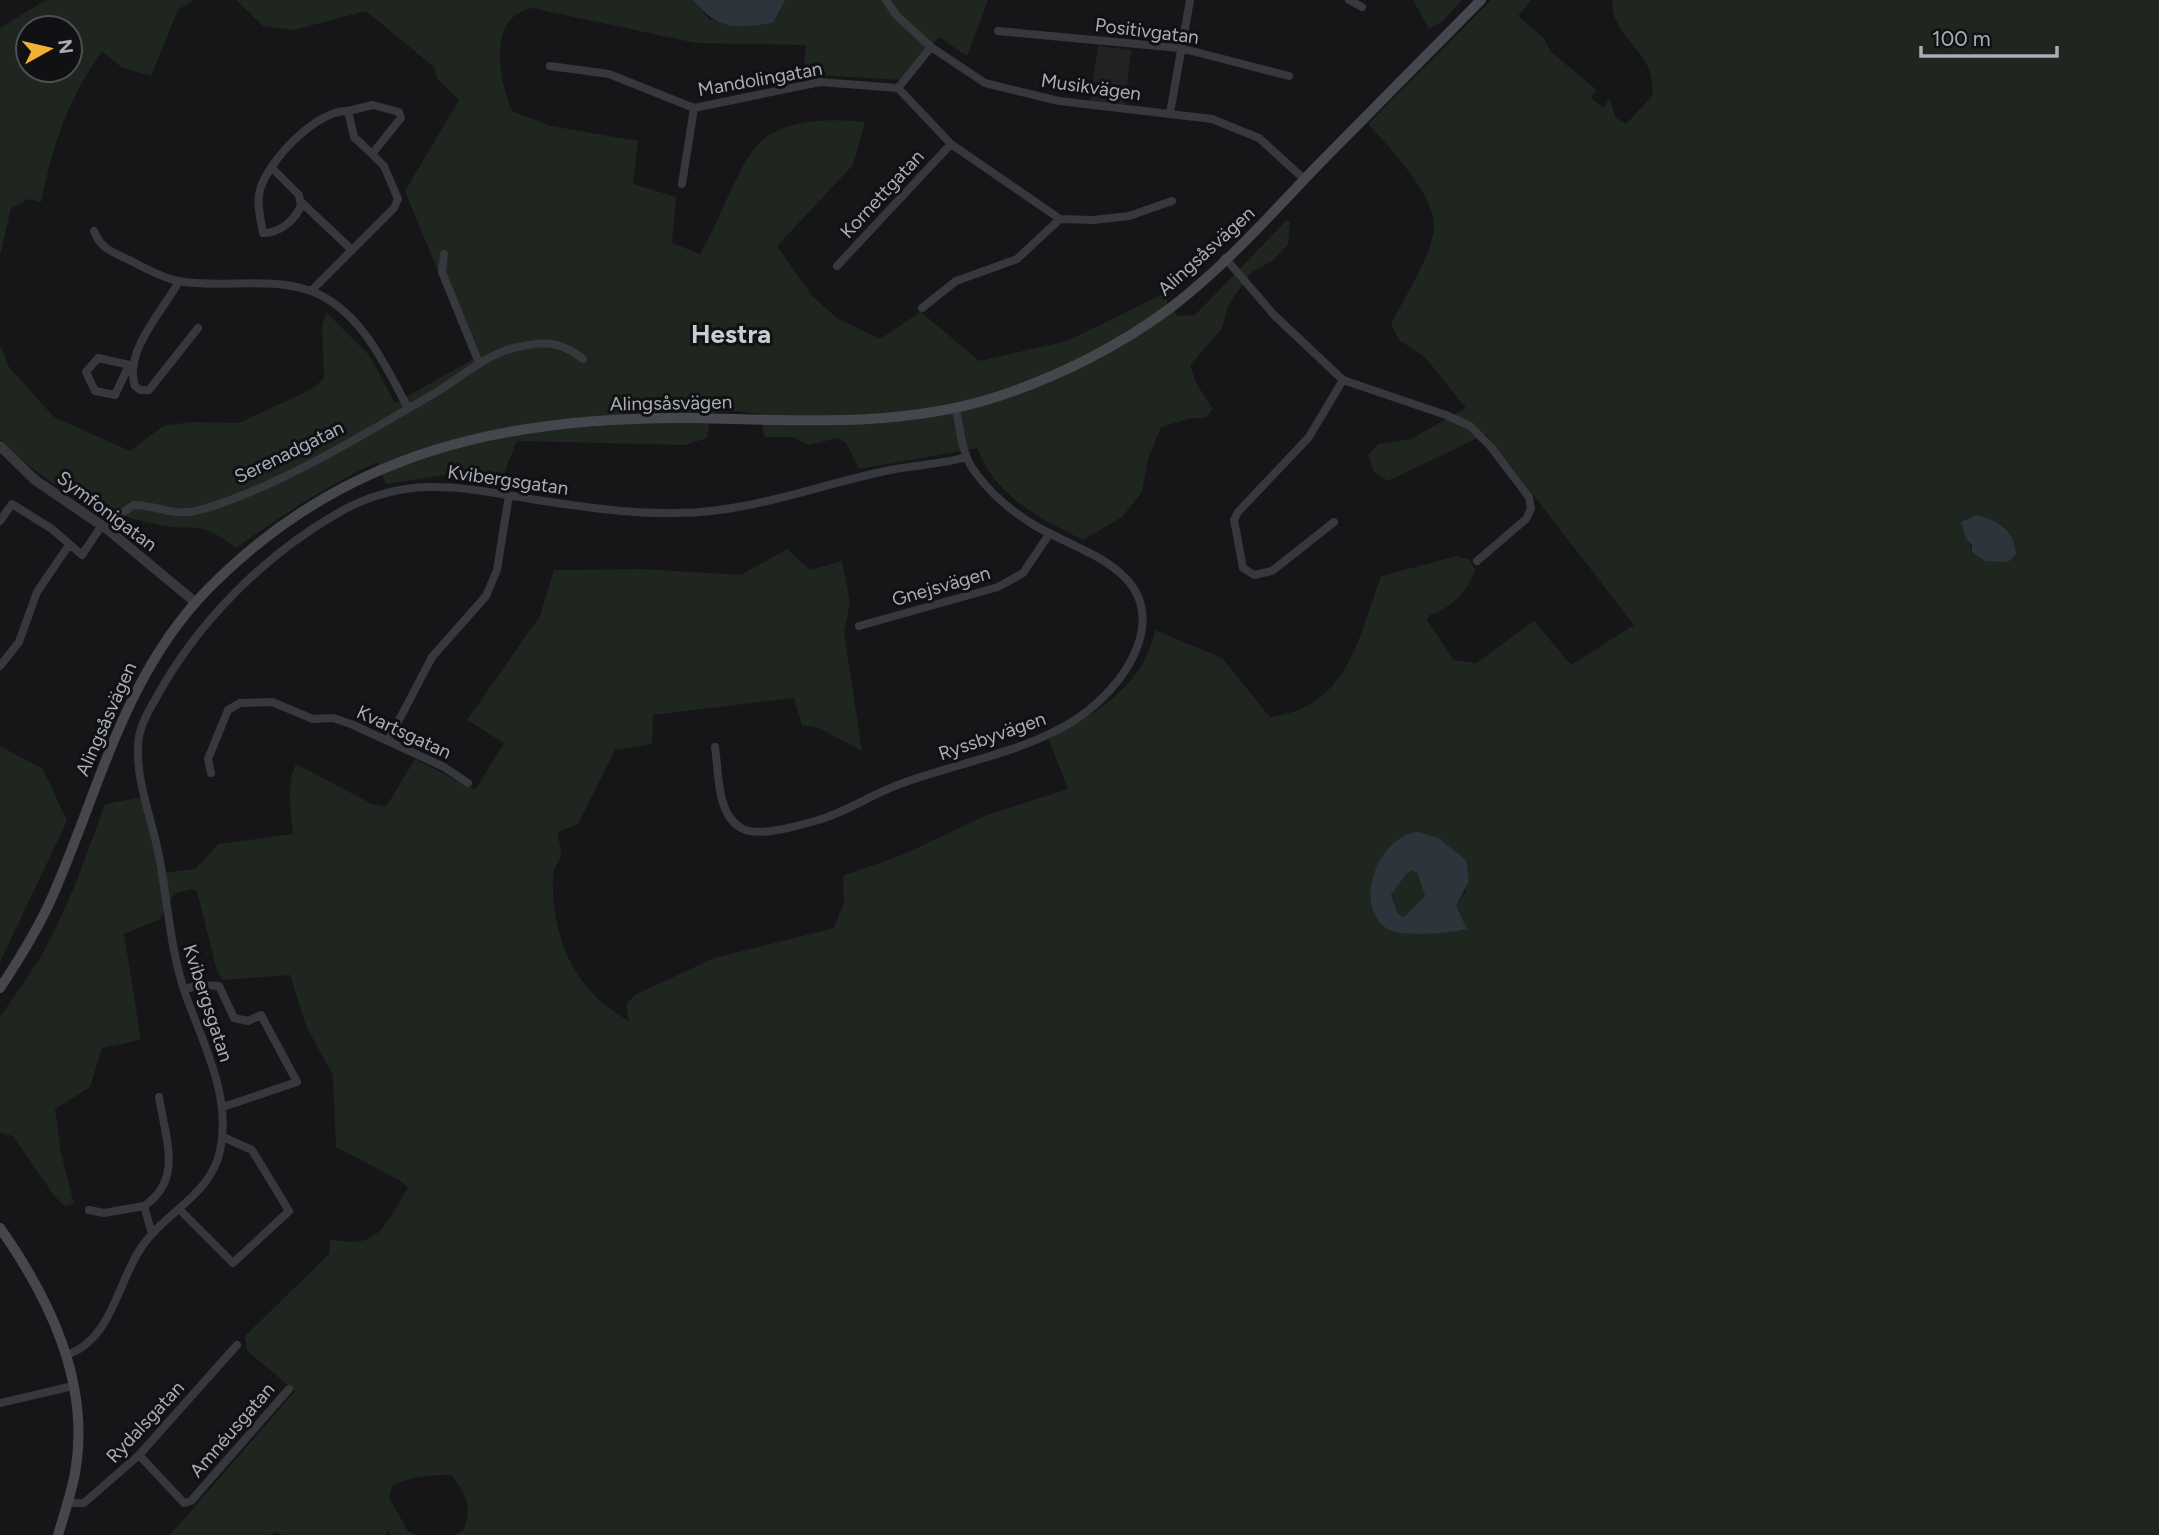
<svg xmlns="http://www.w3.org/2000/svg" width="2159" height="1535" font-family="Figtree,sans-serif">
	<style>
		.built { fill: #222225 }
		.green { fill: #1e261f; fill-rule: evenodd }
		.water { fill: #2c353c; fill-rule: evenodd }
		.lines { fill: none; stroke-linecap: round; stroke-linejoin: round }
		.minor { stroke: #37383d; stroke-width: 8 }
		.tertiary { stroke: #37383d; stroke-width: 10 }
		.secondary { stroke: #45474d; stroke-width: 10 }
		.labels { text-anchor: middle; dominant-baseline: central; stroke-width: 6; stroke-linejoin: round; paint-order: stroke }
		.street-label { font-size: 19px; fill: #a8adb8; stroke: #111113 }
		.district-label { font-size: 26px; font-weight: bold; fill: #c9ccd4; stroke: #111113 }
	</style>
	<rect width="100%" height="100%" fill="#161618"/>
	<path class="built" d="M1098,46l33,4 -6,55 -35,-4z"/>
	<path class="green" d="M46,0h148l-16,10 -27,66 -30,-9 -19,-16c-36,52 -48,91 -61,151l-12,-3 -18,9 -11,48v-228zM28,28h42v42h-42z
		M236,0h457l17,20 63,3 12,-23h203l-21,56 -28,-19 -40,43 -96,-6 3,-29 -110,-2 -164,-35c-46,10 -33,70 -20,103l39,15 87,15 -5,43 43,13 -4,46 28,11c19,-31 33,-77 54,-105 23,-31 77,-31 111,-27l-12,43 -76,81 35,50 25,22 43,21 41,-27 58,49 88,-20 100,-49v13l11,11 17,-1 92,-95 3,3 -2,21 -16,17 -20,11 -24,33 -6,23 -32,37 6,18 17,26 -7,9h-14l-31,9 -13,32 -6,33 -20,25 -39,23c-45,-23 -86,-42 -106,-92l-118,21 -13,-26 -9,-5 -28,7 -17,-8h-27l-6,-23 -22,-3 -26,2 -4,25 -22,7 -168,-4 -18,44 -47,-11 -66,10 -9,-22c-51,24 -96,54 -141,86 -10,-7 -21,-16 -33,-19 -12,-3 -26,0 -38,-3 -63,-11 -123,-41 -165,-88v-93l9,22 45,50 76,34 33,-25 28,-4 48,1 69,-32 16,-12 -2,-53 4,-14 43,43 26,48 79,-44 -69,-168 54,-91 -21,-20 -4,-13 -68,-56 -72,19 -31,-4z
		M1413,0h49l-19,21 -14,8z
		M1491,0h40l-13,16 26,22 7,14 46,38 -6,8 12,10 7,-10 5,19 11,7 27,-29c-1,-9 -1,-19 -5,-28 -9,-21 -40,-42 -35,-67h546v1535h-1704l8,-4c10,-24 4,-35 -12,-56 -21,0 -39,1 -58,10l-4,13 19,33 8,4h-26l-2,-5 -2,5h-104l-6,-3 -7,3h-99l125,-144 -48,-40 -2,-15 84,-82 1,-15c50,11 54,-13 78,-51l-7,-7 -65,-34 -3,-72 -27,-49 -16,-51 -67,5 -6,-9 -20,-79 -5,-3 -17,4 -15,26 -36,15 17,106 -39,8 -12,39 -35,22 6,44 13,51 -9,2 -10,-9 -42,-61 -13,-3v-116l39,-57 15,-28 22,-49 29,-79 38,-7 18,76 34,-4 24,-25 74,-10c-2,-23 -7,-49 3,-70l76,40 14,3 29,-48 60,31 29,-47 -37,-23 73,-104 14,-46 87,-1 100,6 46,-26 23,21 32,-9 8,42 -6,29 18,119 -43,-23 -17,-3 -8,-27 -141,17 -1,29 -37,6 -37,74 -20,8c-1,7 4,15 3,22 -1,7 -7,13 -8,20 -2,63 20,116 76,147l-3,-16 9,-10 79,-37 120,-30 10,-26 -1,-26 59,-21 85,-40 81,-26 -20,-51c46,-22 97,-53 107,-108l67,28 48,59c78,-9 89,-81 111,-141l76,-20 13,4 5,10c-8,22 -22,37 -45,45l-3,5 27,40 22,3 58,-42 37,44 63,-40 -148,-191 -98,47 -14,-9 -6,-17 11,-11 32,-5 55,-31 -41,-51 -26,-17 -8,-16c13,-26 42,-70 43,-98 2,-29 -46,-81 -66,-102zM1973,517l37,17 6,15 -45,-1 -5,-30zM1418,832l48,59 -10,15 7,24 -21,1 -64,-13z
		M0,746l43,23 24,52 -67,141z
		M1412,871l5,2 8,23 -21,21 -6,-3 -7,-19 16,-22z"/>
	<path class="water" d="M693,0h92l-12,23c-38,5 -54,8 -80,-23z
		M1977,515c21,6 38,15 39,39l-8,8 -23,-1 -13,-9v-7l-6,-7 -5,-16z
		M1418,832l20,6 28,22 3,21 -13,25 11,23c-16,4 -67,9 -81,-1 -35,-25 -5,-94 32,-96zM1412,871l5,2 8,23 -21,21 -6,-3 -7,-19 16,-22z"/>
	<g class="lines">
		<path class="minor" d="M886,0l10,15 35,32 54,36 74,18 153,18 47,19 45,41
			M1349,0l13,7
			M998,31l182,17 109,28
			M550,66l59,8 85,34 126,-26 78,6 33,-41
			M898,88l53,56 109,75 33,1 36,-4 43,-15
			M1170,113l20,-113
			M273,169l26,26 2,11c-7,15 -21,27 -38,27 -2,-12 -7,-30 -3,-43 8,-29 57,-81 88,-79
			M682,184l12,-76
			M300,201l52,49
			M94,231c6,16 16,20 31,27 17,8 34,19 53,23 44,8 90,-5 133,10 50,19 74,74 97,117
			M444,254l-2,18 37,91
			M1225,258l49,57 69,65 103,35 24,11 21,21 38,50 2,12 -5,10 -49,42
			M837,266l114,-122
			M179,281c-14,27 -56,70 -44,105l5,4h9l49,-62
			M311,291l83,-83 4,-9 -14,-33 -12,-12 29,-36 -2,-6 -26,-7 -25,6 6,26 18,17
			M922,308l34,-27 61,-22 43,-40
			M129,365l-14,30 -20,-4 -9,-19 12,-14 36,8
			M0,521l12,-17 40,25 30,26 20,-30
			M1334,522l-62,49 -18,4 -11,-7 -9,-48 4,-8 71,-75 34,-57
			M107,529l12,-14 15,-10c31,1 37,14 73,3 77,-24 157,-74 228,-115 25,-15 49,-37 78,-45 29,-7 46,-8 70,11
			M859,626l139,-39 25,-14 27,-40
			M0,666l19,-24 18,-50 32,-47
			M388,741l44,-84 54,-61 11,-26 12,-75
			M715,747c4,26 1,69 28,82 17,8 54,-3 72,-8 31,-8 58,-28 88,-38 52,-19 111,-29 160,-56 32,-17 65,-50 76,-85 22,-73 -60,-90 -105,-117 -23,-14 -43,-31 -59,-53 -14,-18 -15,-44 -19,-65
			M211,773l-3,-14 20,-49 12,-7 32,-1 41,17 20,-1 18,6 93,43 24,16
			M184,989l17,-4 18,1 15,32 14,3 13,-6 36,67 -74,25
			M179,1209l54,54 56,-52 -37,-61 -29,-13
			M89,1210l15,3 40,-7
			M152,1234l-8,-28c40,-26 21,-69 15,-109
			M66,1355c44,-14 51,-69 73,-104 23,-38 71,-54 81,-100 12,-55 -17,-107 -35,-158 -15,-44 -17,-91 -26,-137 -7,-38 -26,-81 -20,-120 3,-14 10,-26 17,-38 41,-75 107,-142 182,-185 70,-40 126,-25 199,-13 47,7 92,14 139,13 72,0 139,-27 209,-42 26,-6 55,-6 81,-14
			M0,1403l73,-17
			M139,1455l45,48 7,-2 98,-112
			M67,1503h17l55,-48 98,-110"/>
		<path class="tertiary" d="M0,446l35,34 72,49 88,73"/>
		<path class="secondary" d="M0,988c18,-27 35,-54 49,-84 49,-108 73,-228 160,-316 136,-138 299,-172 486,-170 99,2 202,10 298,-20 63,-20 127,-52 180,-92 53,-41 99,-93 145,-141 55,-55 109,-110 163,-165
			M0,1228c50,71 91,156 75,245 -4,21 -11,42 -17,62"/>
	</g>
	<g class="labels">
		<g class="street-label">
			<text transform="translate(1147 31) rotate(7)">Positivgatan</text>
			<text transform="translate(760 79) rotate(-10)">Mandolingatan</text>
			<text transform="translate(1091 87) rotate(8)">Musikvägen</text>
			<text transform="translate(882 194) rotate(-47)">Kornettgatan</text>
			<text transform="translate(1206 251) rotate(-42)">Alingsåsvägen</text>
			<text transform="translate(671 403) rotate(-1)">Alingsåsvägen</text>
			<text transform="translate(289 452) rotate(-26)">Serenadgatan</text>
			<text transform="translate(508 480) rotate(8)">Kvibergsgatan</text>
			<text transform="translate(107 511) rotate(37)">Symfonigatan</text>
			<text transform="translate(941 586) rotate(-16)">Gnejsvägen</text>
			<text transform="translate(106 719) rotate(-66)">Alingsåsvägen</text>
			<text transform="translate(404 732) rotate(25)">Kvartsgatan</text>
			<text transform="translate(992 736) rotate(-19)">Ryssbyvägen</text>
			<text transform="translate(208 1003) rotate(72)">Kvibergsgatan</text>
			<text transform="translate(145 1422) rotate(-47)">Rydalsgatan</text>
			<text transform="translate(232 1430) rotate(-49)">Amnéusgatan</text>
		</g>
		<g class="district-label">
			<text x="731" y="334">Hestra</text>
		</g>
	</g>
	<g transform="translate(49 49) rotate(82)"><circle r="33" fill="#111113" stroke="#4d4f55" stroke-width="2"/>
	<path d="M0-5L12 26L0 18L-12 26Z" fill="#f2b134"/>
	<text y="-10" font-size="19" font-weight="bold" text-anchor="middle" fill="#a8adb8">N</text>
	</g>
	<path d="M1921 46v10h136v-10" fill="none" stroke="#a8adb8" stroke-width="3.5"/>
	<text x="1932" y="46" font-size="21" fill="#a8adb8" stroke="#111113" stroke-width="5" paint-order="stroke">100 m</text>
</svg>
